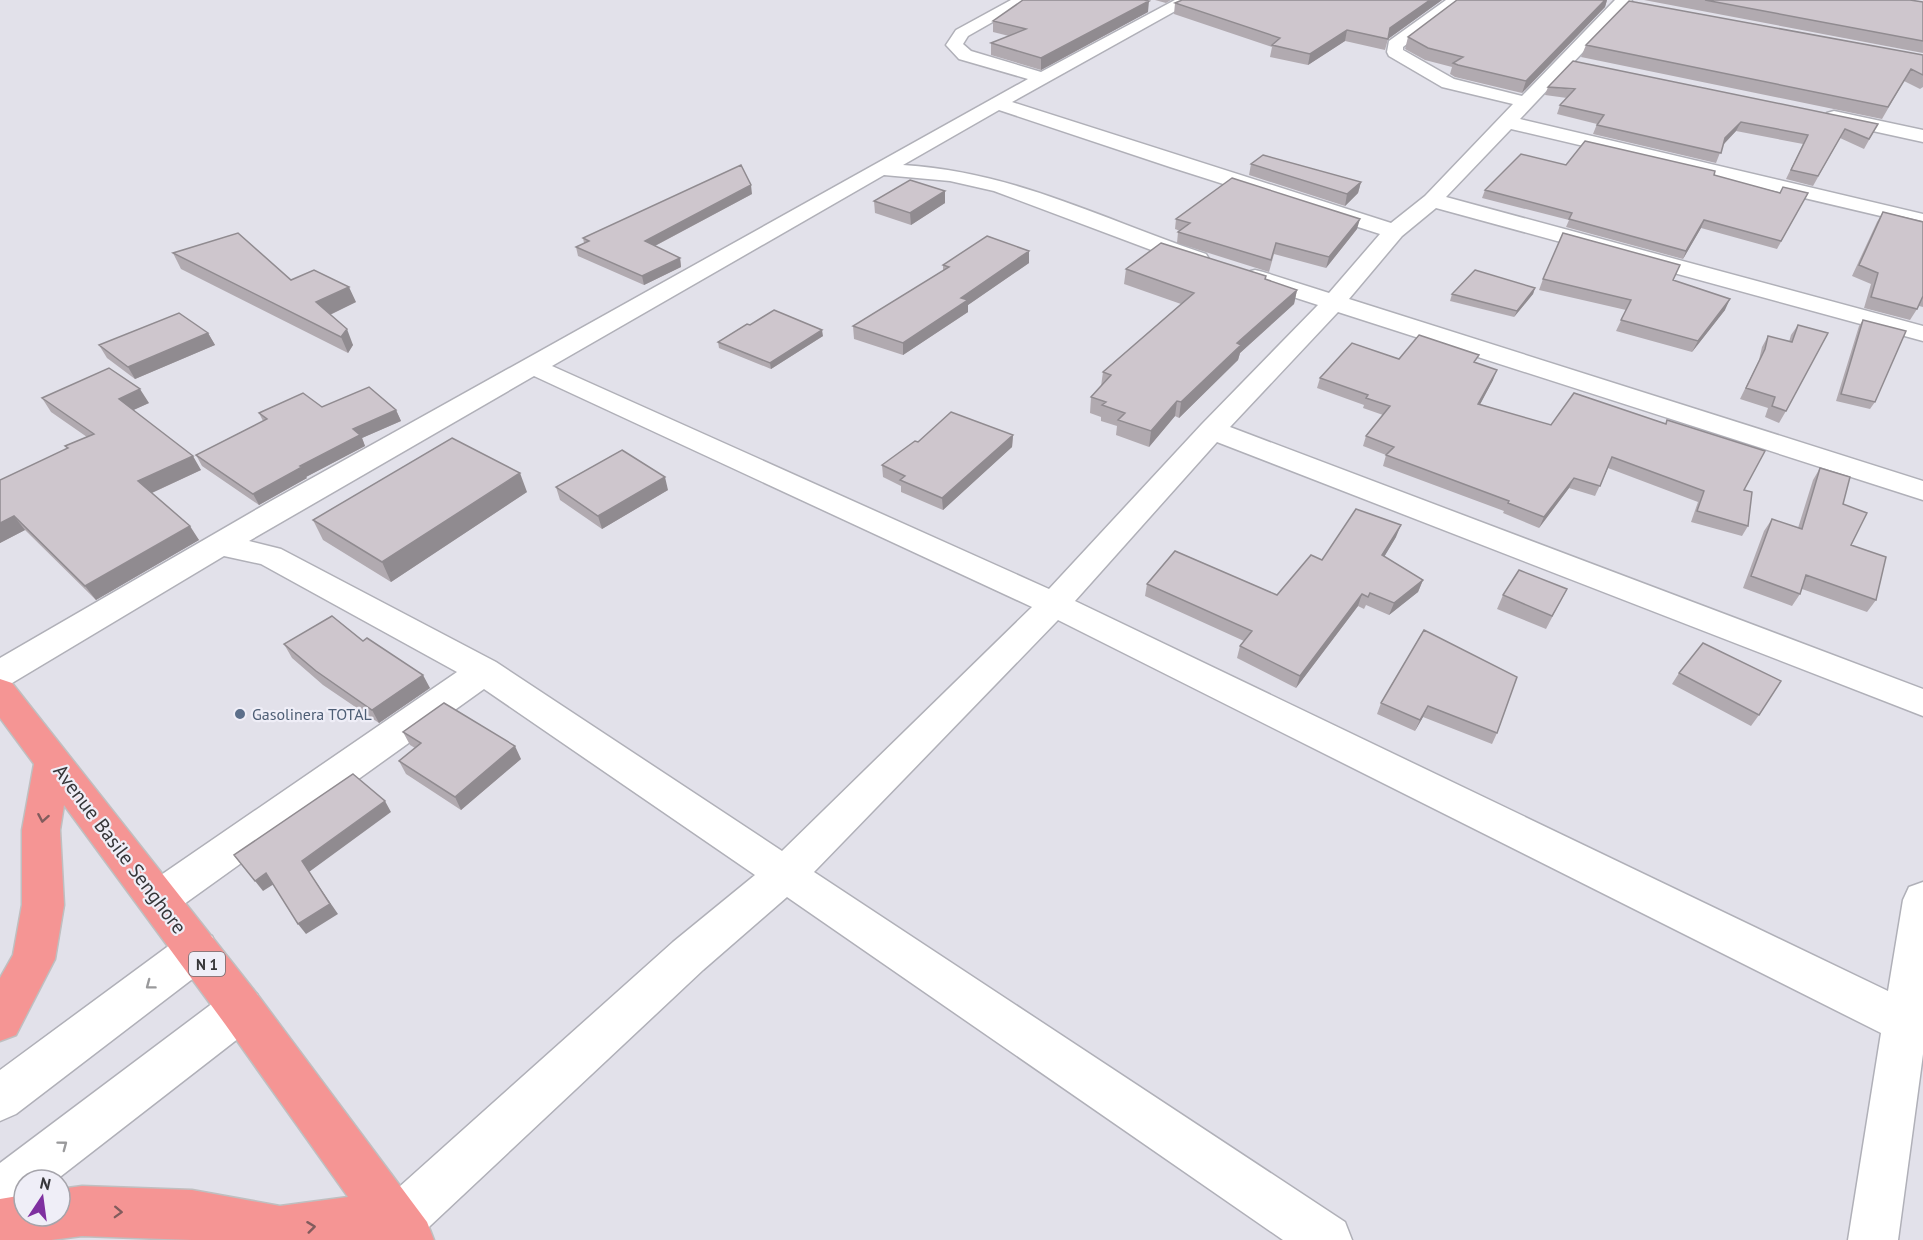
<svg xmlns="http://www.w3.org/2000/svg" width="1923" height="1240" font-family="'PT Sans',sans-serif">
	<style>
		.lines { fill: none; stroke-linecap: round; stroke-linejoin: round }
		.minor-casing { stroke: #b0b0b8; stroke-width: 3 }
		.highway-casing { stroke: #bfbfc0; stroke-width: 3 }
		.minor { fill: #fff; fill-rule: evenodd }
		.highway { fill: #f59594; fill-rule: evenodd }
		.wall { fill: #b1aab0 }
		.shaded-wall { fill: #908b90 }
		.building { fill: #cec6cd; stroke: #908b90; stroke-width: 1.5 }
		.oneway { stroke: #825c5d }
		.oneway2 { stroke: #9a9a9c }
		.service-dot { fill: #5c6f8a; stroke: #efeef7; stroke-width: 2 }
		.labels { text-anchor: middle; dominant-baseline: central; stroke-width: 4.5; stroke-linejoin: round; paint-order: stroke }
		.shield { fill: #efeef7; stroke: #6e6d72; stroke-width: 1.5 }
		.shield-label { font-size: 15px; font-weight: bold; fill: #363639 }
		.service-label { font-size: 16px; fill: #4e5e75; stroke: #efeef7; text-anchor: start }
		.near-street-label { font-size: 20px; fill: #363639; stroke: #efeef7 }
	</style>
	<rect width="100%" height="100%" fill="#e2e1ea"/>
	<g class="lines">
		<defs>
			<path id="minor" d="M1011,0h20l-63,36 -5,8 8,7 70,21 134,-72h20l-183,102 379,121 34,-27 88,-92 -71,-17 -53,-31 -2,-4 2,-11 57,-41h18l-61,47v3l51,29 68,17 93,-96h17l-112,119 403,95v12l-412,-97 -65,68 477,129v15l-487,-133 -34,28 -53,63 574,182v19l-585,-188 -108,115 693,262v27l-706,-274 -142,159 813,390 15,-91 6,-13 14,-5v172l-25,186h-50l33,-207 -823,-413 -244,252 531,350 7,18h-69l-496,-343 -84,73 -288,270h-62l7,-18 313,-280 82,-67 -271,-186 -311,223 -14,5 -14,-5 -6,-13 6,-13 312,-214 -196,-108 -37,-8 -212,127 -12,4v-29l271,-157 757,-422 -69,-20 -13,-14 10,-15zM999,110l171,57 210,67 -51,59 -66,-21 -8,-2 -8,2 -4,5 4,5 71,23 -116,119 -153,165 -497,-223 332,-191 66,6 44,10 168,63 36,12 8,-2 3,-5 -3,-5c-104,-35 -191,-82 -303,-89zM534,376l498,231 -250,244 -286,-189 -215,-113 -32,-8z
				M1834,111l89,19v12l-96,-21 -2,-4 2,-4z
				M197,931l15,5 6,14 -6,14 -196,150 -16,7v-51l182,-134z
				M241,988l16,6 6,15 -6,15 -201,156h-32v25l-24,13v-55l225,-169z"/>
			<path id="highway" d="M0,679l12,4 245,311 170,228 7,18h-242l-110,-4 -31,4h-51v-41l24,-4v21h36v-27l22,-3 110,4 88,16 68,-9 -123,-173 -161,-219 -4,25 4,75 -9,54 -39,76 -16,6v-63l13,-23 9,-50v-75l12,-66 -34,-46z"/>
		</defs>
		<use href="#minor" class="minor-casing"/>
		<use href="#highway" class="highway-casing"/>
		<use href="#minor" class="minor"/>
		<use href="#highway" class="highway"/>
	</g>
	<path class="wall" d="M1155,0h16l-5,3z
		M1442,0l-54,39 -3,11 -40,-9 -37,24 -38,-8 2,-10 -98,-33 1,-11z
		M1457,0h150l-2,7 -83,86 -67,-16 -5,-3 2,-7 -27,-7 -20,-11 3,-12z
		M1644,0h266l13,2v51z
		M1148,12l-107,58 -50,-15v-12l18,-7 -16,-4v-11z
		M1586,45l337,10v32l-3,2 -16,-8 -22,38 -301,-62z
		M1548,87l330,37 -14,25 -24,-11 -27,48 -27,-7 17,-35 -67,-13 -13,14 -7,18 -123,-29 4,-10 -40,-10 3,-9 7,-7 -22,-3z
		M1251,164l110,18 -3,11 -13,13 -96,-31z
		M1566,165l148,10 66,18h28l-31,56 -76,-21 -18,31 -117,-32 3,-7 -87,-22 3,-8z
		M945,191v12l-34,22 -36,-12 -1,-12z
		M752,194l-97,52 25,12 1,9 -37,18 -66,-29 -2,-9 8,-4 -1,-5z
		M1883,212l40,9v86l-4,-1 -9,14 -46,-12 7,-24 -19,-8 25,-54z
		M1176,219l181,10 -31,39 -52,-14 -5,18 -92,-29 1,-11 2,-1 -5,-2z
		M1029,251v12l-61,42v7l-65,43 -49,-16 -1,-13 90,-55v-6z
		M173,253l118,27 65,22 -26,13 23,30 -5,8 -167,-84z
		M1126,269l139,10 32,11 -3,14 -54,49 -2,7 -59,58 -4,-2 -26,31 -33,-12 1,-9 -16,-5v-4l-11,-4 1,-16 10,-11 2,-14 78,-68 -57,-20z
		M1543,279l130,1 52,30 -33,42 -76,-21 10,-21 -87,-20z
		M1535,288l-2,6 -19,23 -64,-16 2,-7z
		M1863,320l12,82 -5,7 -34,-8 23,-75z
		M750,325l73,11 -52,33 -52,-21 -1,-6z
		M1798,325l-12,86 -7,12 -14,-6 3,-9 -28,-9 19,-39 3,-13 6,-11 21,6 2,-7z
		M208,333l7,12 -80,34 -28,-21 -8,-13z
		M1476,363l17,17 -13,24 264,86 4,36 -6,10 -51,-14 7,-20 -90,-34 -13,28 -26,-8 -30,40 -36,-15 1,-2 -121,-45 3,-11 -23,-9 3,-10 17,-21 -20,-7 1,-3 -47,-17 3,-10z
		M42,398l107,5 -16,7 68,60 -49,23 47,47 -103,60 -71,-70 -25,13v-63l67,-31 -2,-3 22,-9 -36,-25z
		M322,407l74,3 5,11 -39,17 3,8 -59,31 1,1 -48,27 -57,-39 -6,-11 67,-34 -4,-8z
		M1013,435l-1,12 -69,63 -42,-18v-6l-18,-9 -1,-12 36,-23z
		M1820,468l23,36 8,41 25,55 -9,12 -65,-23 -2,5 -8,12 -49,-18 21,-57 8,-12 26,9 15,-48z
		M556,487l112,3 -66,39 -42,-29z
		M527,492l-136,90 -68,-42 -10,-20z
		M1396,537l-12,20 39,23 -5,12 -29,23 -23,-10 -2,4 -6,-3 -62,82 -59,-30 3,-12 4,-5 -99,-45 2,-12 130,11 45,-35z
		M1567,589l-21,40 -49,-20 6,-14z
		M1424,630l73,103 -5,11 -69,-27 -8,14 -38,-17 4,-11z
		M363,641l67,47 -51,35 -56,-38 -31,-27 -8,-14z
		M1679,673l80,42 -8,11 -79,-42z
		M403,732l118,27 -60,51 -55,-36 -7,-13 16,-13 -5,-3z"/>
	<path class="shaded-wall" d="M1430,0h12l-54,39 2,-11z
		M1605,0h2l-2,7 -83,86 4,-12z
		M1149,1l-1,11 -107,58v-12z
		M1347,30l-2,11 -37,24 2,-11z
		M1741,122l-5,9 -15,16 4,-9z
		M1361,182l-3,11 -13,13 2,-12z
		M751,185l1,9 -105,56 -2,-9z
		M945,191v12l-34,22 -1,-12z
		M1360,219l-3,10 -31,39 3,-11z
		M1704,220l-3,8 -18,31 3,-8z
		M1029,251v12l-61,42v7l-65,43v-12l58,-45z
		M680,258l1,9 -37,18 -2,-9z
		M349,287l7,15 -33,16 -7,-16z
		M1535,288l-2,6 -19,23 3,-6z
		M1297,290l-3,14 -54,49 -2,7 -59,58 2,-16 56,-59z
		M1730,299l-5,11 -33,42 6,-11z
		M347,329l6,16 -5,8 -7,-16z
		M822,330l1,6 -52,33 -1,-6z
		M208,333l7,12 -80,34 -7,-12z
		M1497,370l-4,10 -18,34 3,-10z
		M140,389l9,14 -22,10 -8,-14z
		M1177,401l-2,15 -26,31 2,-16z
		M396,410l5,11 -39,17 3,8 -59,31 1,1 -48,27 -6,-11 47,-28 53,-37z
		M1013,435l-1,12 -69,63 -1,-12z
		M193,456l8,14 -54,25 -9,-14z
		M520,473l7,19 -136,90 -9,-20z
		M665,477l3,13 -66,39 -4,-13z
		M1574,478l-5,10 -30,40 5,-11z
		M14,516l11,14 -25,13v-20z
		M1401,525l-5,12 -18,30 4,-12z
		M190,526l9,14 -103,60 -11,-14z
		M1423,580l-5,12 -29,23 5,-12z
		M1362,594l-4,12 -62,82 4,-12z
		M423,675l7,13 -51,35 -7,-13z
		M1428,706l-5,11 -8,14 5,-11z
		M515,746l6,13 -60,51 -6,-13z
		M385,801l6,11 -82,60 29,42 -32,20 -8,-10 4,-63z
		M266,873l8,11 -11,7 -8,-10z"/>
	<path class="building" d="M1023,0h121l5,1 -108,57 -50,-15 35,-14 -33,-8z
		M1182,0h248l-40,28 -2,11 -41,-9 -37,24 -38,-9 8,-7 -105,-35z
		M1457,0h148l-79,81 -68,-16 -5,-2 10,-6 -35,-9 -20,-11z
		M1705,0h205l13,2v39z
		M1629,1l294,54v20l-12,-6 -23,38 -302,-62z
		M1573,61l305,63 -9,15 -24,-10 -27,47 -27,-6 17,-35 -67,-13 -16,16 -4,15 -124,-28 7,-10 -44,-10 15,-16 -27,-2z
		M1585,141l130,30 -1,4 66,18 3,-6 25,6 -27,48 -77,-21 -18,31 -117,-32 3,-6 -87,-23 36,-36 45,11z
		M1263,155l98,27 -14,12 -96,-30z
		M741,165l10,20 -106,56 35,17 -38,18 -66,-29 13,-6 -6,-3z
		M1232,178l128,41 -31,38 -53,-14 -5,17 -93,-28 12,-9 -14,-4z
		M910,180l35,11 -35,22 -36,-12z
		M1883,212l40,10v74l-6,13 -46,-12 7,-24 -19,-8z
		M238,233l53,47 23,-10 35,17 -33,15 31,27 -6,8 -168,-84z
		M1563,233l117,32 -7,15 57,19 -32,42 -77,-21 10,-20 -88,-21z
		M987,236l42,15 -68,47 7,2 -65,43 -50,-17 96,-59 -6,-2z
		M1161,243l105,33 -1,3 32,11 -60,53 4,2 -60,57 -4,-1 -26,30 -33,-11 7,-7 -23,-8 4,-3 -15,-5 20,-22 -8,-3 91,-79 -68,-24z
		M1475,270l60,18 -18,23 -65,-17z
		M774,310l48,20 -52,33 -52,-21 29,-18 3,1z
		M179,313l29,20 -80,34 -29,-22z
		M1863,320l43,11 -31,71 -34,-8z
		M1798,325l30,8 -42,78 -14,-5 3,-9 -29,-9 19,-39 3,-13 24,6z
		M1419,335l60,20 -5,7 23,8 -19,34 73,21 23,-32 92,31 1,-4 98,31 -21,39 8,2 -4,34 -51,-15 7,-20 -92,-34 -12,29 -26,-8 -30,39 -36,-14 1,-2 -123,-46 8,-8 -28,-11 24,-30 -24,-8 2,-3 -48,-17 32,-35 47,16z
		M109,368l31,21 -21,10 74,57 -55,25 52,45 -105,60 -71,-70 -14,7v-43l68,-32 -3,-2 29,-12 -52,-36z
		M369,387l27,23 -43,19 7,6 -60,31 2,1 -49,27 -57,-39 71,-36 -8,-6 44,-20 19,14z
		M951,412l62,23 -71,63 -42,-18 5,-4 -23,-11 33,-24 3,1z
		M452,438l68,35 -138,89 -69,-42z
		M622,450l43,27 -67,39 -42,-29z
		M1820,468l30,9 -7,27 24,9 -16,32 35,12 -10,43 -70,-25 -6,19 -49,-18 21,-57 30,10z
		M1356,509l45,16 -19,30 41,25 -29,23 -24,-10 -2,4 -6,-3 -62,82 -60,-30 12,-15 -105,-47 28,-33 102,44 34,-40 11,5z
		M1519,570l48,19 -15,27 -49,-21z
		M332,616l31,25 4,-3 56,37 -51,35 -56,-39 -32,-27z
		M1424,630l93,47 -20,56 -69,-27 -8,14 -39,-17z
		M1703,643l78,38 -22,34 -80,-42z
		M444,703l71,43 -60,51 -56,-36 22,-18 -18,-11z
		M353,774l32,27 -83,60 28,43 -32,20 -32,-51 -11,8 -21,-26z"/>
	<defs><path id="oneway-chevron" d="M-2-3.5L2.5 0L-2 3.5" fill="none" stroke-width="1.6" stroke-linecap="round" stroke-linejoin="round" transform="scale(1.5)"/></defs>
	<g class="oneway">
		<use href="#oneway-chevron" transform="translate(43 818) rotate(100)"/>
		<use href="#oneway-chevron" transform="translate(118 1212) rotate(2)"/>
		<use href="#oneway-chevron" transform="translate(311 1227) rotate(-7)"/>
	</g>
	<g class="oneway2">
		<use href="#oneway-chevron" transform="translate(150 985) rotate(143)"/>
		<use href="#oneway-chevron" transform="translate(63 1145) rotate(-37)"/>
	</g>
	<circle class="service-dot" cx="240" cy="714" r="6"/>
	<g class="labels">
		<rect class="shield" x="189" y="952" width="36" height="24" rx="4.5"/>
		<g class="shield-label">
			<text x="207" y="964">N 1</text>
		</g>
		<g class="service-label">
			<text x="252" y="714">Gasolinera TOTAL</text>
		</g>
		<g class="near-street-label">
			<text transform="translate(120 849) rotate(53)">Avenue Basile Senghore</text>
		</g>
	</g>
	<g transform="translate(42 1198) rotate(13)"><circle r="28" fill="#efeef7" stroke="#a5a4ab" stroke-width="1.5"/>
	<path d="M0-4.5L10 22L0 15L-10 22Z" fill="#7f30a0"/>
	<text y="-9" font-size="16" font-weight="bold" text-anchor="middle" fill="#363639">N</text>
	</g>
</svg>
